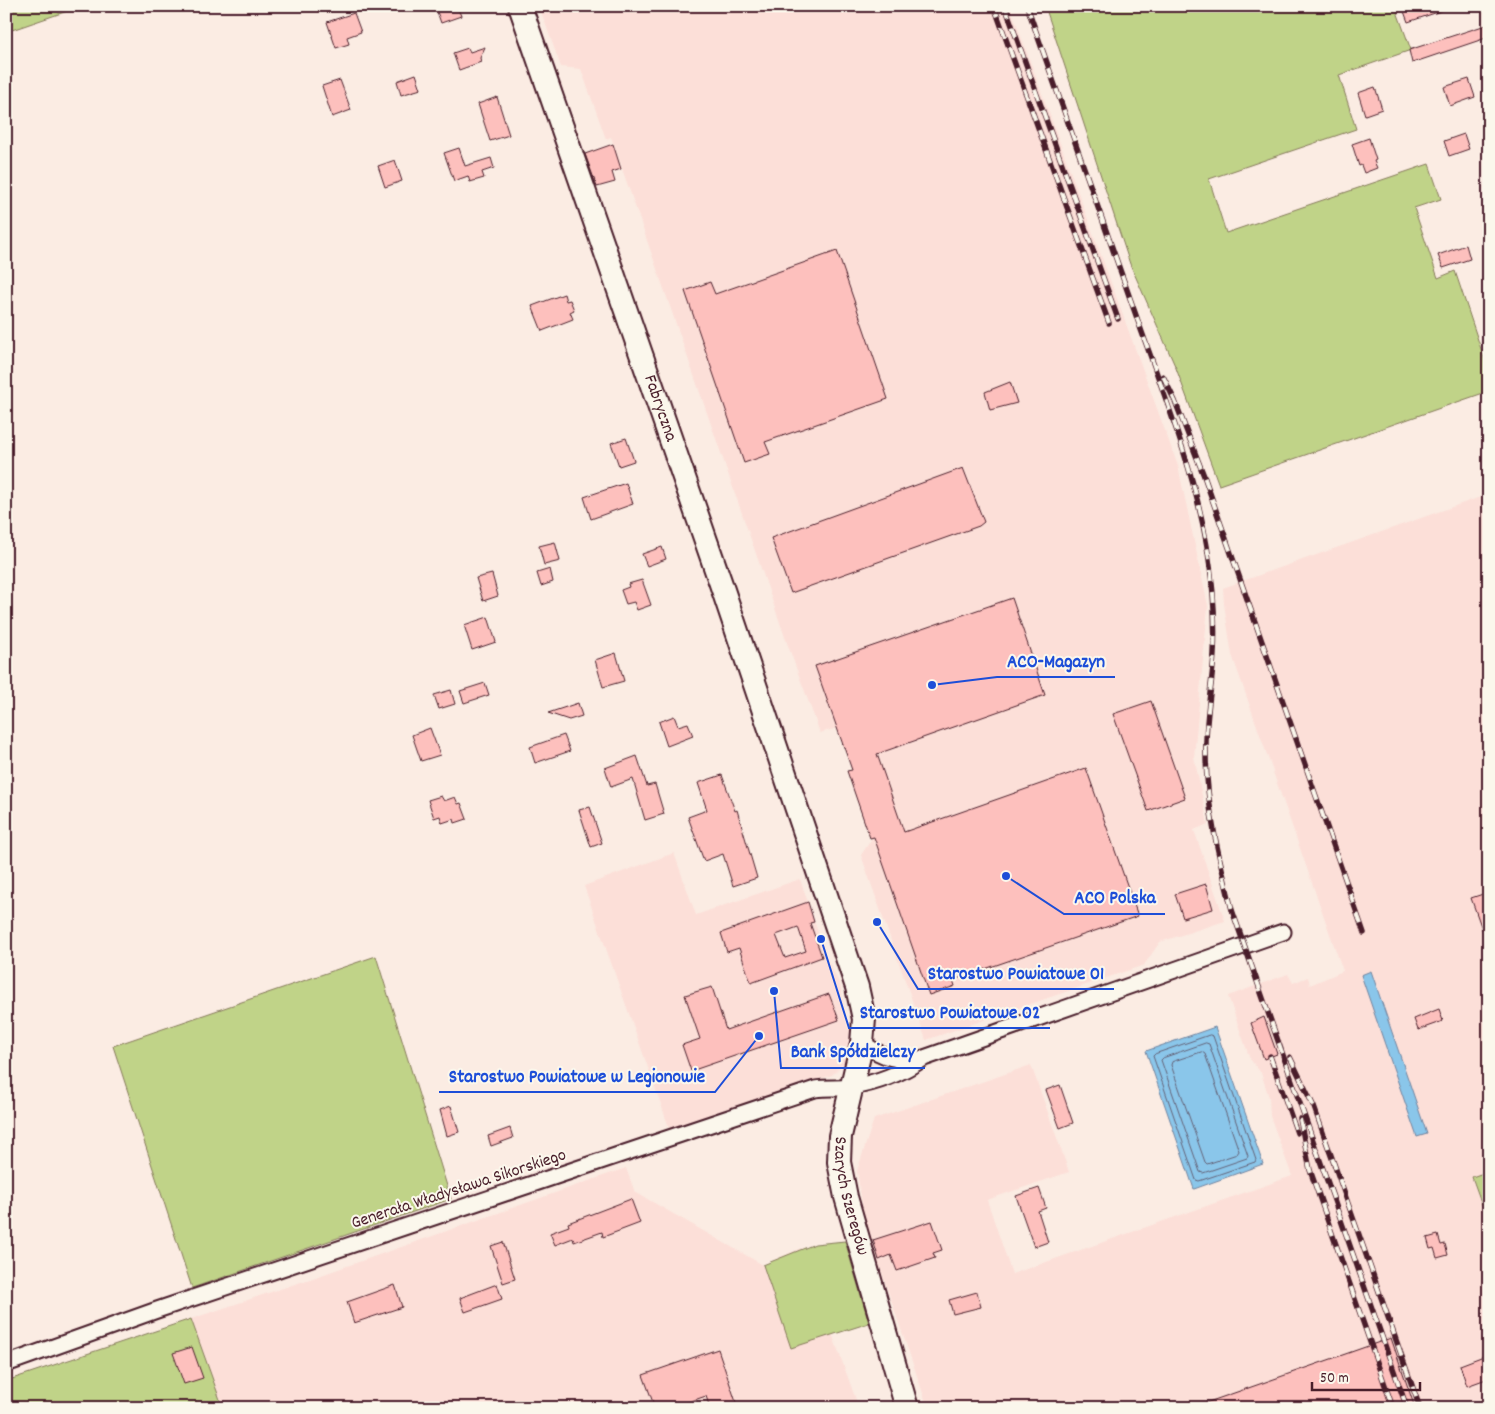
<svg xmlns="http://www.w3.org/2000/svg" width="1495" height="1414" font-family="Dekko,sans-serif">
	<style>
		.built { fill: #fcdfd8 }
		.green { fill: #c0d388; stroke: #85795a }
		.water { fill: #8ac6ea; stroke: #70839e }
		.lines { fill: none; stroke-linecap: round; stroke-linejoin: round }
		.shore { stroke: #646277; stroke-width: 1 }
		.building { fill: #fdc0bd; stroke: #4a1f2b; fill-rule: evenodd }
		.street-casing { stroke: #4a1f2b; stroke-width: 19 }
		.secondary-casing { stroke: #4a1f2b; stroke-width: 26 }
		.street { stroke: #fbf7ec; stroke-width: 15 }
		.secondary { stroke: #fbf7ec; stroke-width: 22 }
		.rail-casing { stroke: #4a1f2b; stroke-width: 5.5 }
		.rail { stroke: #fbf7ec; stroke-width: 4; stroke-dasharray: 11; stroke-linecap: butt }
		.labels { text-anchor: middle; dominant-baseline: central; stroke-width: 4; stroke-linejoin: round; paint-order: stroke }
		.street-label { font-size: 18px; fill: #4a1f2b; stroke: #fbf7ec }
		.leader { fill: none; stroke: #1d4ed8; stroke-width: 2 }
		.callout-dot { fill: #1d4ed8; stroke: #fbf7ec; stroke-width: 2 }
		.callout-label { font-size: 19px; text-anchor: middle; font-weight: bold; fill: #1d4ed8; stroke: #fbf7ec; stroke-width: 4; stroke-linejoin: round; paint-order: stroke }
	</style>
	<rect width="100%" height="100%" fill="#fbece3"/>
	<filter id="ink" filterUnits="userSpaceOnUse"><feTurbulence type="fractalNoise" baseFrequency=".02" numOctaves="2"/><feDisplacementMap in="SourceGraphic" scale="10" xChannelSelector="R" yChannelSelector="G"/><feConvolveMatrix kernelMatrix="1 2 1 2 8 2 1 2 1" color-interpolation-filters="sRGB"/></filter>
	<g filter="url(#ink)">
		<path class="built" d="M539,6h471l168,460 30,140 -14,151 14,67 -14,6 31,91 -65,21 -16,23 -218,75 -65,-185 10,-15v-11l-4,1 -20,-59 5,-1 -15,-42 -17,5 -34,-93 -175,-503 -5,2 -25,-70 -20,-2z
			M1489,494v677l-17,7 17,46v184h-561l-63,-184 -8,-53 17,-52 157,-54 38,107 -82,28 25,74 280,-98 -22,-60 -1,-19 -8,-24 -11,-14 -22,-63 60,-22 5,9 15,-6 2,8 33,-14 -111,-316 -8,-51 -1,-16z
			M674,853l22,62 104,-36 27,80 13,26 7,38 1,5h3l-2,24 -6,12 -11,11 -162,55 -86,-244z
			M626,1168l9,24 128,73 38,-17 58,160h-636l-32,-89 119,-40z"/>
		<path class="green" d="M6,6h76l-76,26z
			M1045,6h350l16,44 -72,25 17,54 -147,50 17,54 203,-69 12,35 -27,9 24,70 17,-7 34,102v18l-270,94 -43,-117 -46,-104z
			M376,956l75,243 -259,89 -79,-242z
			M1489,1171v53l-17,-47z
			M845,1241l24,82 -78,25 -28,-83 52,-21z
			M191,1319l32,89h-217v-27z"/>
		<path class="water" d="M1371,971l56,163 -10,3 -56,-162z
			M1215,1027l48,137 -69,25 -48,-138z"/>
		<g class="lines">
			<path class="shore" d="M1210,1035l3,1 43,124 -1,2 -56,19 -3,-1 -43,-124 2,-2z
				M1206,1043l3,1 39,112 -1,2 -44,15 -3,-1 -39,-112 2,-2z
				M1202,1052l3,2 34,97 -2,3 -30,10 -2,-2 -34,-97 1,-3z"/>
		</g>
		<path class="building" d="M435,6h22l4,10 -20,7z
			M1402,6h47l1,2 -42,14z
			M354,13l7,19 -14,5 2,7 -13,4 -9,-26z
			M1489,24v13l-77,26 -3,-13z
			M485,47l-5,11 1,4 -22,8 -6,-17 15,-5 2,4z
			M416,74l5,15 -20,6 -4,-14z
			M1469,79l6,18 -25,9 -6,-19z
			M340,80l11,30 -19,7 -10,-31z
			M1375,87l7,22 -17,6 -7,-22z
			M497,97l12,38 -19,6 -12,-37z
			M1464,134l5,15 -20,7 -5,-15z
			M1369,138l7,22 -2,1 3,7 -13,5 -3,-8 -2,1 -7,-22z
			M613,144l8,25 -9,3 3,10 -18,5 -12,-33z
			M459,148l6,18 26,-8 3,10 -12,4 2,6 -14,4 -2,-6 -14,5 -10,-28z
			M395,160l7,21 -17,6 -7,-21z
			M1466,245l4,14 -27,9 -5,-13z
			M837,251l51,148 -123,43 5,12 -26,9 -59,-172 25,-9 5,12z
			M564,294l2,7 4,-1 4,10 -4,2 3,7 -31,12 -10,-25z
			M1010,382l7,21 -27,7 -5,-18z
			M626,438l8,23 -15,5 -8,-23z
			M963,468l21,54 -5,4 -188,67 -20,-55z
			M626,483l7,21 -42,15 -7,-22z
			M555,542l5,19 -16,4 -5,-19z
			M662,547l4,12 -19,7 -5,-12z
			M550,569l3,13 -12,4 -4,-13z
			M492,574l6,22 -15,5 -7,-23z
			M642,580l9,25 -14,5 -3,-8 -8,2 -5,-14 8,-3 -1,-3z
			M1012,598l33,97 -168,59 27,78 182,-64 52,148 -185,64 2,6 -26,9 -55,-158 -4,1 -23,-67 5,-1 -37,-104z
			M488,617l8,25 -24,8 -8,-25z
			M616,653l8,28 -21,6 -8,-27z
			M485,683l4,12 -25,8 -4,-12z
			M451,690l4,14 -16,5 -5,-14z
			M1151,701l34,97 -37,13 -35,-97z
			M578,703l4,13 -13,4 -21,-7z
			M674,716l4,10 10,-3 5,13 -26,10 -8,-24z
			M430,728l10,27 -19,6 -9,-26z
			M564,735l6,16 -35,12 -5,-16z
			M637,756l10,30 8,-2 9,30 -19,6 -12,-41 -22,8 -6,-19z
			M722,775l13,36 2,-1 20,68 -24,8 -10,-32 -19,7 -16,-44 19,-7 -9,-27z
			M441,796l3,5 11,-4 3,7 3,-1 6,16 -12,4 -1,-4 -12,4 -2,-7 -6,2 -6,-18z
			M590,807l12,36 -11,4 -12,-37z
			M1206,884l7,25 -30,9 -8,-24z
			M1489,892v50l-2,1 -16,-45z
			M808,902l6,20 -4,1 12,34 -71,26 -12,-35 -12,4 -6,-19zM798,927l8,24 -21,7 -9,-23z
			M712,987l14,43 103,-36 10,26 -148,51 -9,-26 18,-6 -15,-44z
			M1439,1009l4,12 -25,9 -4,-11z
			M1264,1017l13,37 -13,5 -13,-36z
			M1060,1085l13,38 -13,5 -14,-38z
			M451,1106l8,26 -12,4 -7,-26z
			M510,1128l3,10 -22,8 -3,-10z
			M1039,1188l7,20 -8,3 10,31 -14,5 -18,-51z
			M631,1199l9,24 -37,14 -1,-5 -28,10 -1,-4 -18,7 -5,-12 19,-7 -1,-3z
			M932,1221l10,29 -9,3 2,5 -38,13 -6,-16 -12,5 -6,-20z
			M1438,1235l3,10 4,-1 3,11 -11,3 -3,-10 -4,1 -3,-11z
			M503,1242l12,37 -12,4 -12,-37z
			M497,1284l5,15 -37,13 -5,-14z
			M395,1285l7,22 -48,16 -7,-21z
			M977,1292l4,15 -28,7 -4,-14z
			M1391,1338l24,70h-218v-2z
			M192,1347l11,31 -19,6 -11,-31z
			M718,1349l20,59h-28l-4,-12 -35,12h-16l-12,-33z
			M1489,1354v24l-22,8 -7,-21z"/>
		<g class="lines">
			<defs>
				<path id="street" d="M862,1043c20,14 38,20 62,15l359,-126
					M6,1364l151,-54 658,-221c12,-2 24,0 36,-2 27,-4 51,-14 73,-29"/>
				<g id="secondary">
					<path id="s1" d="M520,6l201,578 136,403 7,32 -2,24 -22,93 -1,26 7,35 61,211"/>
				</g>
			</defs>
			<use href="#street" class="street-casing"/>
			<use href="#secondary" class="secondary-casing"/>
			<use href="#street" class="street"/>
			<use href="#secondary" class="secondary"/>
			<defs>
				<path id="rail" d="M994,6l115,317
					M1005,6l113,313
					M1027,6c37,105 74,210 111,315 26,74 56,148 69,225 6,36 9,72 7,108 -2,33 -9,65 -8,98 0,54 13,106 26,158l175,498
					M1163,376l12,25 29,75 160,457
					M1270,1056l27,77
					M1290,1057l24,50 106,301
					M1300,1119l10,51 83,238"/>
			</defs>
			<use href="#rail" class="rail-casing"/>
			<use href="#rail" class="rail"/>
		</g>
	</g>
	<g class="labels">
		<g class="street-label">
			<text stroke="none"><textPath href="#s1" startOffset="426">Fabryczna</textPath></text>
			<text transform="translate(459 1190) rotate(-18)">Generała Władysława Sikorskiego</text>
			<text stroke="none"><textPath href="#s1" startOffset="1251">Szarych Szeregów</textPath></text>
		</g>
	</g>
	<path class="leader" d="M932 685L997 677H1115M1006 876L1064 914H1165M877 922L918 989H1114M821 939L849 1028H1050M774 991L781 1068H925M759 1036L715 1092H439"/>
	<g class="callout-dot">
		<circle cx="932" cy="685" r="5"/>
		<circle cx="1006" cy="876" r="5"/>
		<circle cx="877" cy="922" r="5"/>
		<circle cx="821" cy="939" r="5"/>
		<circle cx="774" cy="991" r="5"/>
		<circle cx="759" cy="1036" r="5"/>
	</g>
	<g class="callout-label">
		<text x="1056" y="667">ACO-Magazyn</text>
		<text x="1115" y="903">ACO Polska</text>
		<text x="1016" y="979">Starostwo Powiatowe 01</text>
		<text x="950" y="1018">Starostwo Powiatowe 02</text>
		<text x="853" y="1057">Bank Spółdzielczy</text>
		<text x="577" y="1082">Starostwo Powiatowe w Legionowie</text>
	</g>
	<rect width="1495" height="1414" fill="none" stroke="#fbf7ec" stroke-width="25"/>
	<rect x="12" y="12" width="1470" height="1389" fill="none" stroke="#4a1f2b" stroke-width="2" filter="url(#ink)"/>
	<path d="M1312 1382v8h108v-8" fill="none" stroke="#4a1f2b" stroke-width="2.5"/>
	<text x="1320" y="1382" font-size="15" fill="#4a1f2b" stroke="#fbf7ec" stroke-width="4" paint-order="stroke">50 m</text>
</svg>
